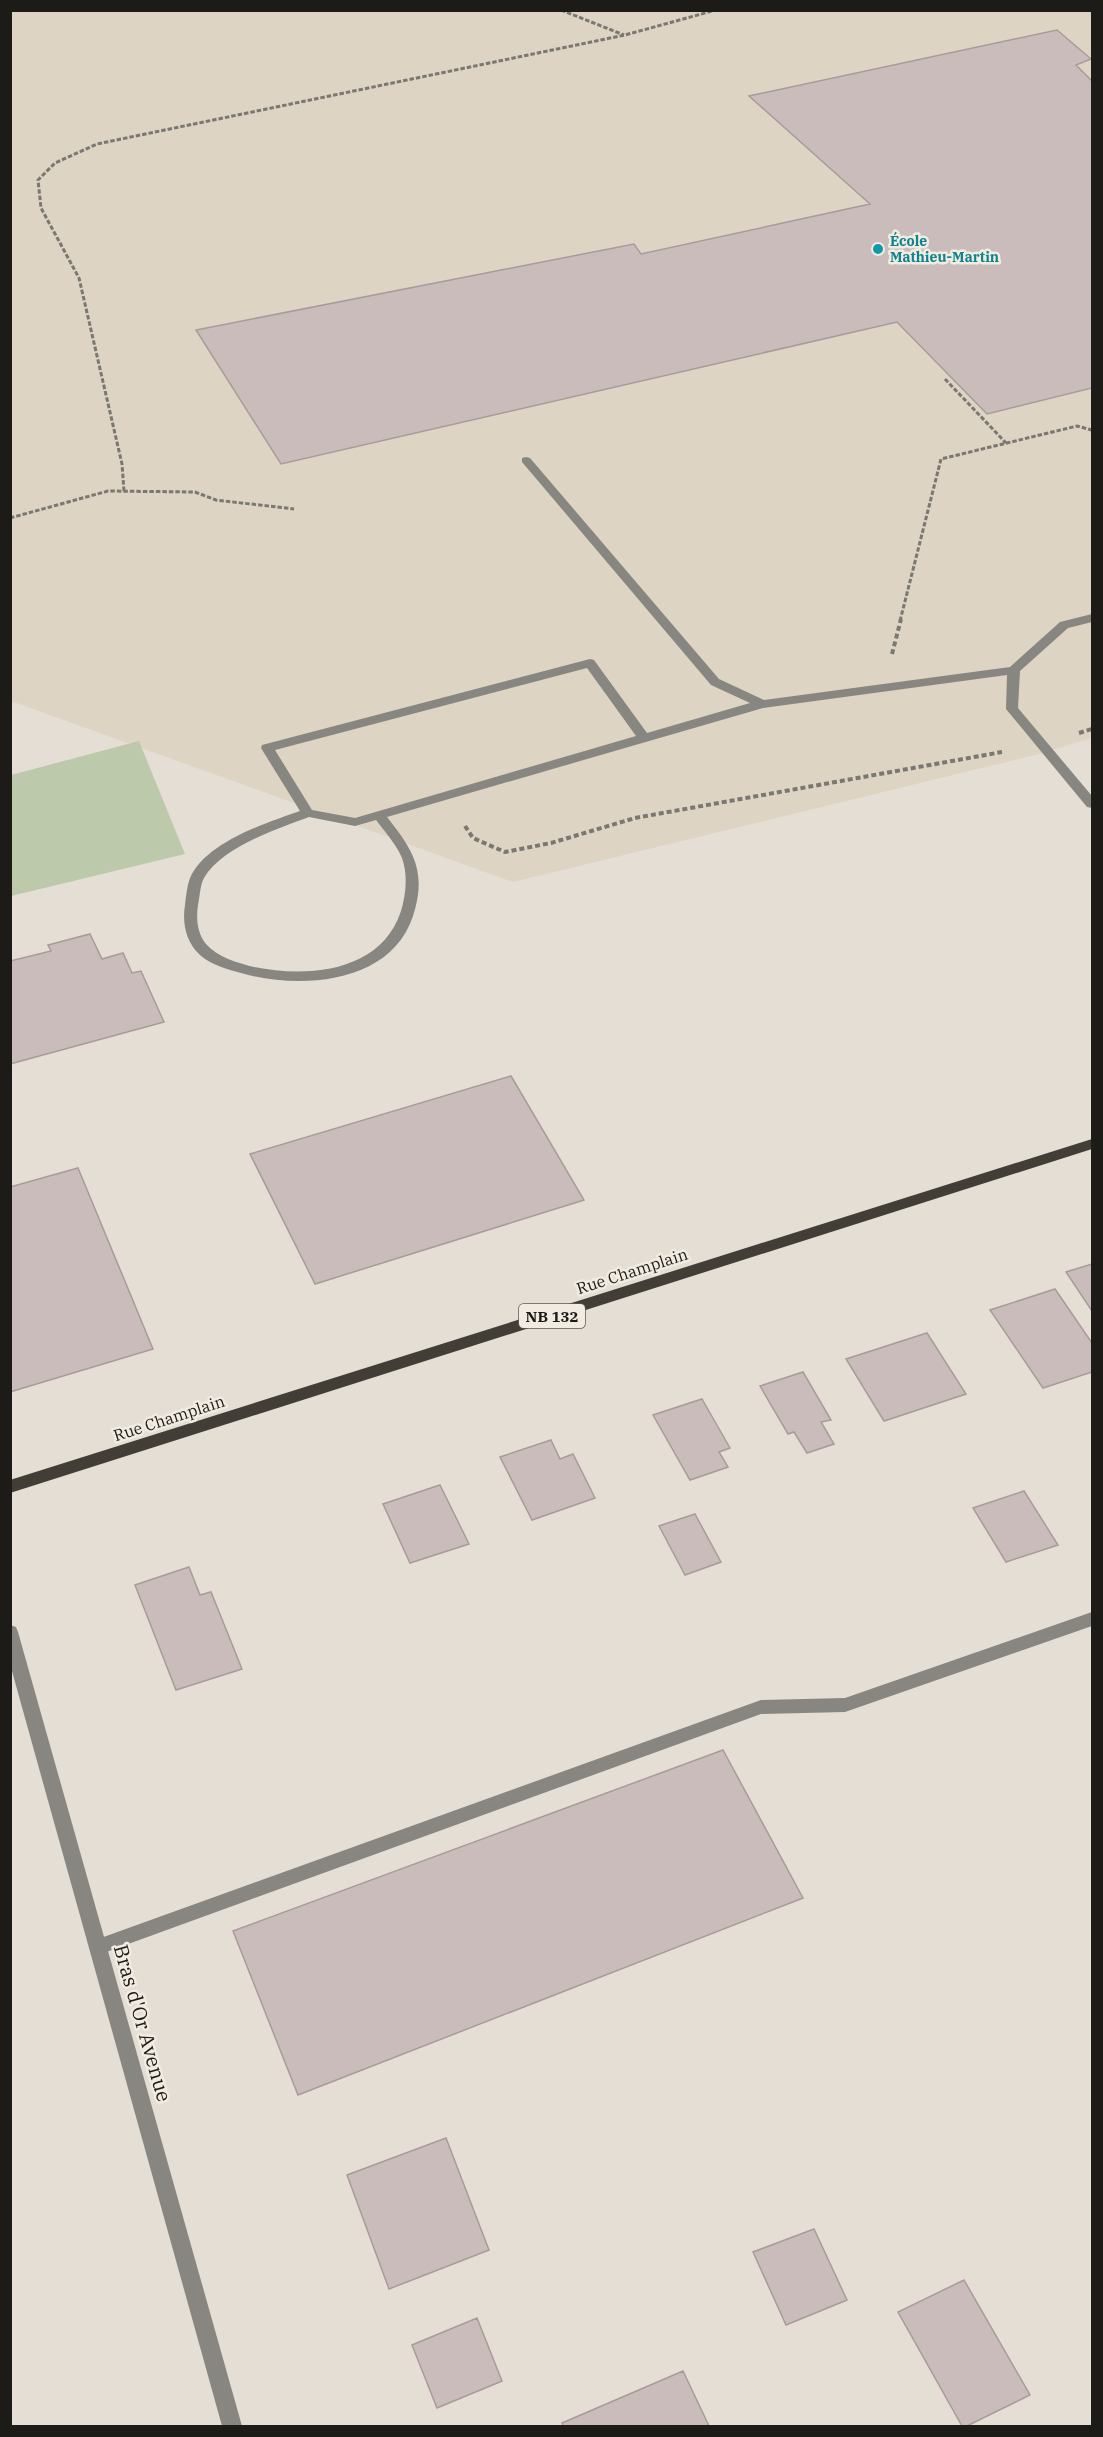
<svg xmlns="http://www.w3.org/2000/svg" width="1103" height="2437" font-family="'IBM Plex Serif',serif">
	<style>
		.built { fill: #ddd4c3 }
		.green { fill: #bccaab }
		.building { fill: #cabcba; stroke: #a89b99; stroke-width: 1.5 }
		.lines { fill: none; stroke-linecap: round; stroke-linejoin: round }
		.path-far1 { stroke: #7b7771; stroke-width: 3; stroke-dasharray: 4.5 2; stroke-linecap: butt }
		.path { stroke: #7b7771; stroke-width: 4; stroke-dasharray: 5 3; stroke-linecap: butt }
		.lane { fill: #888681; fill-rule: evenodd }
		.street { fill: #888681; fill-rule: evenodd }
		.primary { fill: #423e37; fill-rule: evenodd }
		.culture-dot { fill: #0f9aa8; stroke: #f1ebe1; stroke-width: 2 }
		.labels { text-anchor: middle; dominant-baseline: central; stroke-width: 5; stroke-linejoin: round; paint-order: stroke }
		.far-culture-label { font-size: 14px; font-weight: bold; fill: #0d838f; stroke: #f1ebe1; text-anchor: start }
		.shield { fill: #f1ebe1; stroke: #5d5954; stroke-width: 1.5 }
		.shield-label { font-size: 15px; font-weight: bold; fill: #1d1b17 }
		.street-label { font-size: 16px; fill: #1d1b17; stroke: #f1ebe1 }
		.near-street-label { font-size: 20px; fill: #1d1b17; stroke: #f1ebe1 }
	</style>
	<rect width="100%" height="100%" fill="#e4ded4"/>
	<path class="built" d="M10,11h1082v727l-57,17 -522,127 -502,-181z"/>
	<path class="green" d="M139,741l46,113 -174,42v-121z"/>
	<path class="building" d="M1057,30l34,29 -15,6 16,16v307l-105,26 -90,-92 -616,142 -85,-134 438,-86 7,10 229,-50 -121,-108z
		M90,934l12,25 21,-6 9,20 9,-2 23,51 -154,42v-103l41,-10 -3,-6z
		M511,1076l73,124 -269,84 -65,-130z
		M78,1168l75,181 -143,43v-205z
		M1092,1264v47l-26,-39z
		M1055,1289l37,54v29l-49,16 -53,-78z
		M927,1333l39,61 -82,27 -38,-62z
		M803,1372l28,48 -10,2 13,22 -27,9 -13,-21 -6,2 -28,-48z
		M702,1399l28,49 -11,4 9,15 -38,13 -37,-65z
		M551,1440l9,19 13,-5 22,44 -63,22 -32,-63z
		M440,1485l29,59 -59,19 -27,-59z
		M1024,1491l34,54 -52,17 -33,-54z
		M695,1514l26,48 -36,13 -26,-49z
		M189,1567l11,28 11,-3 31,77 -66,21 -41,-105z
		M723,1750l80,148 -505,197 -65,-164z
		M446,2138l43,112 -100,39 -42,-114z
		M814,2229l33,71 -61,25 -33,-73z
		M964,2280l66,115 -63,31h-5l-64,-114z
		M477,2318l25,63 -65,27 -25,-63z
		M683,2371l26,55h-146l-1,-3z"/>
	<g class="lines">
		<path class="path-far1" d="M561,10l63,25
			M945,379l61,64
			M124,491l-2,-27 -43,-186 -38,-70 -3,-28 17,-17 42,-19 528,-109 91,-25
			M10,518l98,-27 87,1 21,8 78,9
			M900,621l41,-162 136,-33 15,4"/>
		<path class="path" d="M892,654l9,-35
			M1079,733l13,-4
			M465,826l8,12 32,14 46,-9 84,-25 367,-66"/>
		<path class="lane" d="M526,457l4,1 189,221 45,21 246,-33 50,-45 32,-8v8l-24,6 -48,43 -2,37 74,88v12l-5,-1 -81,-98 1,-34 -244,33 -376,109c27,34 40,55 26,99 -22,68 -113,74 -172,57 -14,-4 -30,-8 -41,-18 -14,-13 -18,-32 -15,-50 1,-9 2,-19 5,-27 16,-36 76,-55 110,-67l-39,-63 1,-3 328,-86 4,1 53,73 103,-30 -39,-18 -189,-223v-4zM587,668l49,68 -281,82 -43,-8 -37,-60zM309,817l46,9 21,-6c9,12 20,24 26,38 6,17 4,36 -1,53 -20,61 -92,67 -147,56 -16,-4 -37,-10 -48,-23 -9,-11 -10,-26 -8,-39 2,-9 2,-20 6,-27 18,-31 73,-49 105,-61z
			M1092,1612v14l-247,86 -84,2 -663,241 -6,-2 -3,-6 3,-6 6,-2 663,-239 84,-2z"/>
		<path class="street" d="M10,1625l6,2 2,5 224,794h-20l-212,-762z"/>
		<path class="primary" d="M1092,1139v10l-1082,344v-13z"/>
	</g>
	<circle class="culture-dot" cx="878" cy="249" r="6"/>
	<g class="labels">
		<g class="far-culture-label">
			<text x="890" y="241">École<tspan x="890" dy="16">Mathieu-Martin</tspan></text>
		</g>
		<rect class="shield" x="519" y="1304" width="66" height="24" rx="4.5"/>
		<g class="shield-label">
			<text x="552" y="1316">NB 132</text>
		</g>
		<g class="street-label">
			<text transform="translate(632 1271) rotate(-18)">Rue Champlain</text>
			<text transform="translate(169 1418) rotate(-18)">Rue Champlain</text>
		</g>
		<g class="near-street-label">
			<text transform="translate(143 2023) rotate(74)">Bras d'Or Avenue</text>
		</g>
	</g>
	<rect width="1103" height="2437" fill="none" stroke="#1d1b17" stroke-width="24"/>
</svg>
